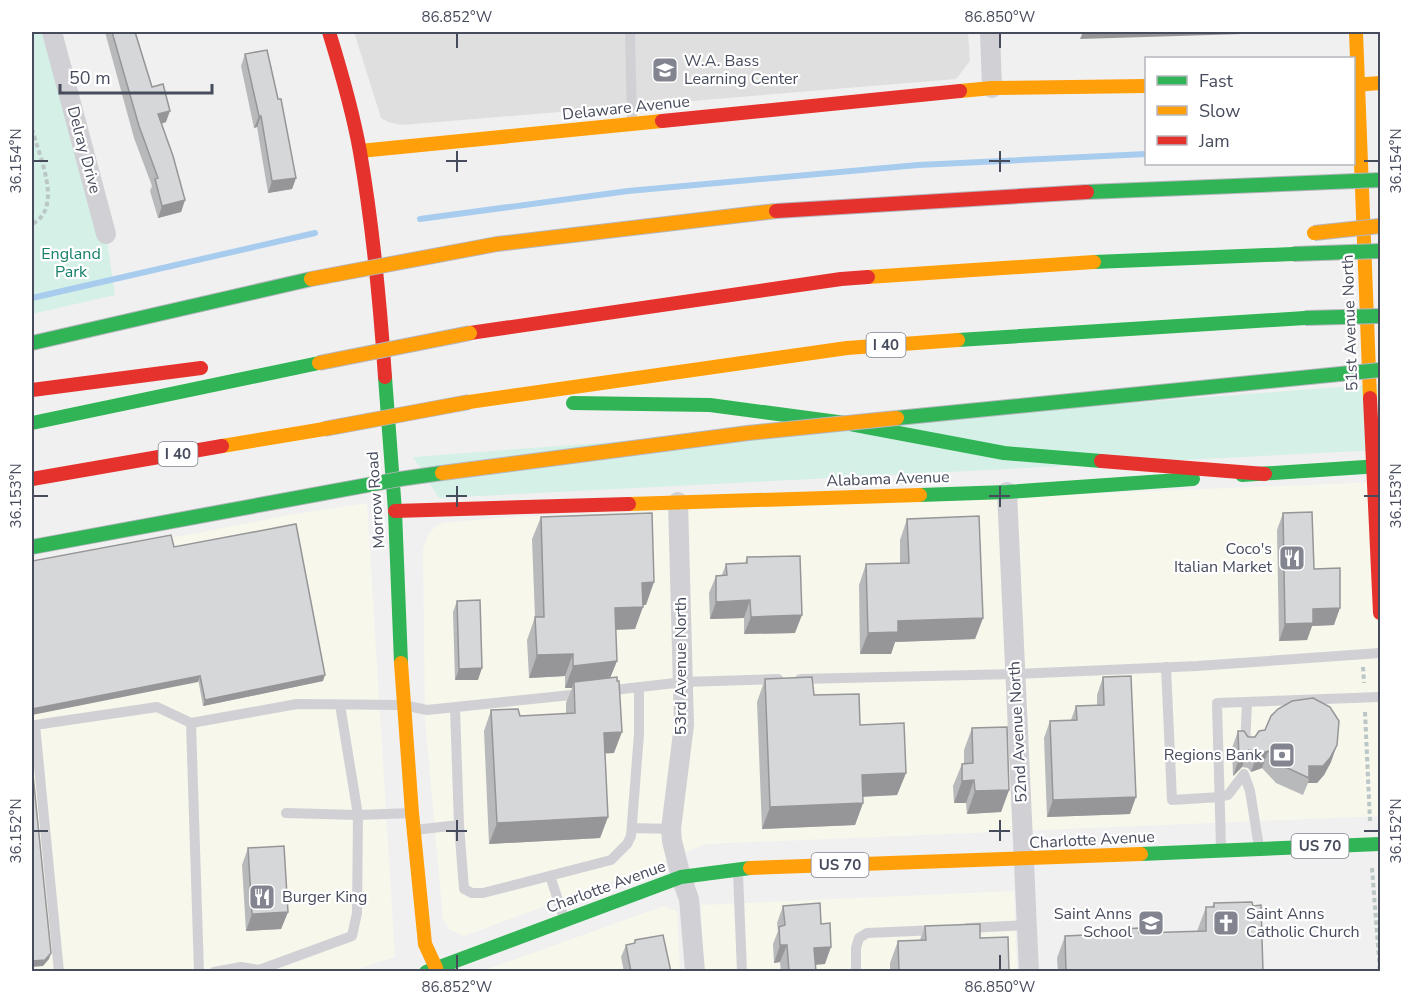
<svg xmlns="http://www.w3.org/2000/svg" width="1412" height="1003" font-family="'Nunito Sans',sans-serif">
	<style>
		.commercial { fill: #f7f7ec }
		.education { fill: #dfdfe0 }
		.green { fill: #d4f0e7 }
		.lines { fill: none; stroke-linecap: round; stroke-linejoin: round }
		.stream { stroke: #a8ccee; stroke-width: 6 }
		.path { stroke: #bbc6c6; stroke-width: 4; stroke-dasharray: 4.5 3; stroke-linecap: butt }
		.lane { stroke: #d1d1d5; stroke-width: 10 }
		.street { stroke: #d1d1d5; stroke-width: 20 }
		.fast { stroke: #30b455; stroke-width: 14 }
		.slow { stroke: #ff9f0a; stroke-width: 14 }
		.jam { stroke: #e5322d; stroke-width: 14 }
		.fast-bridge-casing { stroke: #b5b6bf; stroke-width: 16; stroke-linecap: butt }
		.slow-bridge-casing { stroke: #b5b6bf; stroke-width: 16; stroke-linecap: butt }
		.jam-bridge-casing { stroke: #b5b6bf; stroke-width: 16; stroke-linecap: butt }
		.fast-bridge { stroke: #30b455; stroke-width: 14 }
		.slow-bridge { stroke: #ff9f0a; stroke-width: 14 }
		.jam-bridge { stroke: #e5322d; stroke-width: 14 }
		.wall { fill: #b8b9bb }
		.shaded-wall { fill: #969698 }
		.building { fill: #d6d7d9; stroke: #969698; stroke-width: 1.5 }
		.ticks { fill: none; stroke: #474c5d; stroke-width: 2 }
		.labels { text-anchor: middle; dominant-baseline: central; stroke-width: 4.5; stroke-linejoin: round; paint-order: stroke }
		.shield { fill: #fff; stroke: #7e828e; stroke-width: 1.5 }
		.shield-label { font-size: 15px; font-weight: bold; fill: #474c5d }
		.poi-label { font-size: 16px; fill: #474c5d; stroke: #fff; text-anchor: start }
		.street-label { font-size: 16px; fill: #474c5d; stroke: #fff }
		.park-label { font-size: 16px; fill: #168068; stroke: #fff }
		.neatline { fill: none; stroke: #474c5d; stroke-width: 2 }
		.ticks-label { font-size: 15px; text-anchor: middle; fill: #474c5d }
	</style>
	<rect width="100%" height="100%" fill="#f1f0f0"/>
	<path class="commercial" d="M1380,482v334l-674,28 -68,28 -174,64 -15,-7 -6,-10 -18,-200 -2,-170 5,-14 7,-8 8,-4 66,-6z
		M367,503l28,454 -47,15h-316v-407l258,-50z
		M1014,891l3,80h-313l-3,-66z
		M664,906l13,5 3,60 -201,1z"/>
	<path class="education" d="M354,32h614l2,29 -14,18 -554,46 -14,-3 -7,-4z"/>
	<path class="green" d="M32,32h20l54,202 9,61 -83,19z
		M1380,384v66l-941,48 -26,-41z"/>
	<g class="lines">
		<path class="stream" d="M420,219l208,-28 290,-26 228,-11
			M32,298l283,-65"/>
		<path class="path" d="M32,129c7,27 32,79 0,95
			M1363,667l1,16
			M1365,712l5,109
			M1372,868l8,104"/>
		<path class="lane" d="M630,32l2,91
			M1166,667l6,133 48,-3 8,-2 16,-21
			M800,679l215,-5 182,-8 183,-13
			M605,691l79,-9 94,-3
			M455,708l4,117 5,64 8,4h11l128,-33 16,-16 4,-8 8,-102v-47
			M191,723l8,249
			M1245,747l2,-45
			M1244,774l6,17 9,56
			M286,813l72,2 54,-2
			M632,828l39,1
			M414,830l45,-5
			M1221,848l-4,-145 163,-6
			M738,873l4,99
			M550,876l14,42
			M967,928l60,-3
			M59,972l-24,-247 122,-18 34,16 106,-19 106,1 24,5 154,-16
			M214,972l27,-5 18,3
			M259,972v-2l93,-34 5,-23 1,-98 -18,-110
			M856,972v-24l3,-10 8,-5 70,-3"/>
		<path class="street" d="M52,32l54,202
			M990,32l2,56
			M1007,492l22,480
			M678,502l6,223 -13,104 1,12 9,36 8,22 6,73"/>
		<path class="fast" d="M1094,262l199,-8
			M958,340l347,-22
			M385,377l10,134 6,152
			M573,403l137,2 135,18 159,30 97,8
			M32,423l287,-60
			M1242,475l138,-9
			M920,495l87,-3 186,-13
			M1141,854l239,-10
			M426,972l255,-95 69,-9"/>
		<path class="slow" d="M1356,32l14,366
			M1354,85l26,-2
			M960,91l32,-3 154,-2
			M360,151l302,-30
			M868,277l226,-15
			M469,402l378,-54 111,-8
			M222,446l102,-17
			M629,504l291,-9
			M401,663l11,150 13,131 11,24
			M750,868l391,-14"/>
		<path class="jam" d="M329,32c12,39 24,80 31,120 13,75 20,150 25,225
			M662,121l298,-30
			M470,333l371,-54 27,-2
			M32,390l169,-22
			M1370,398l10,215
			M1101,461l164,13
			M32,479l190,-33
			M395,511l234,-7"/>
		<defs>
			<path id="fast-bridge" d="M1087,192l293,-12
				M1293,254l87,-3
				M1305,318l75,-2
				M32,343l279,-64
				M897,418l483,-48
				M32,547l368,-68 42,-6"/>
			<path id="slow-bridge" d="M1314,233l66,-7
				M311,279l186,-35 279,-33
				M319,363l151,-30
				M324,429l145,-27
				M442,473l306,-40 149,-15"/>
			<path id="jam-bridge" d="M776,211l311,-19"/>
		</defs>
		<use href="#fast-bridge" class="fast-bridge-casing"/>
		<use href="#slow-bridge" class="slow-bridge-casing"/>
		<use href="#jam-bridge" class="jam-bridge-casing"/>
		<use href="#fast-bridge" class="fast-bridge"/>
		<use href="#slow-bridge" class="slow-bridge"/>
		<use href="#jam-bridge" class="jam-bridge"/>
	</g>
	<path class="wall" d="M105,32h36l-5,1 16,54 14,35 -5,2 24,76 -4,12 -23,6 -8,-27 2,-5 -18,-48z
		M245,54l51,124 -4,11 -24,4 -11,-66 -3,1 -13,-62z
		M1283,513l31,56 20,56 -22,1 -5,14 -28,1 -2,-111z
		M541,517l105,88h-3l-8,24 -20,1 2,31 -7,17 4,75h-9l3,64 -8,21 -111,6 -5,-113 7,-21 29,6 46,-2v-11l6,-15h-7v-12l-36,2 -2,-38 8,-23 -3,-78z
		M907,519l76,99 -8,21 -80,3 -4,12h-31l-1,-69 7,-21 34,-1v-23z
		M174,547l149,134 -120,25z
		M747,557l48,76 -51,1v-16l-34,1 -1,-26 7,-17 6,-1 4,-11 19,-1z
		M457,601l21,79h-23l-2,-68z
		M1103,677l27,137 -83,3 -3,-79 6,-17 21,-1 5,-14 21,-1v-10z
		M765,679l49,16 46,30 46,48 -9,22 -35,2 1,6 -8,22 -93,4 -5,-127z
		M972,728l37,62 -8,22 -34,2 -1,-11h-12l-1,-17 9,-22h2v-14z
		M1265,730l66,32 -7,13 -7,8h-9l-5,12 -27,-12 -14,-15 -11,4 -3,-4 -6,-1 -9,9 -1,-28 6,-17 10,6h7z
		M248,848l40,64 -7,17 -35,2 -4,-66z
		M1214,903l49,69h-205l-1,-14 8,-22 39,-2 1,-4 34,3 58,-2 9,-24h6z
		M783,906l38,18 4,40 -10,1 1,7h-35l-1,-10 -6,1 -1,-19 5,-13 -1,-8z
		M925,926l55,12 29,34h-119v-9l8,-22 22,-1z
		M635,940l36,32h-47l-3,-15 5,-12 8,-1z"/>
	<path class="shaded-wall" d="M1083,32h161l-1,2 -163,5z
		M170,111l-4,11 -12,4 4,-12z
		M259,116h2l-4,11 -3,1z
		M296,178l-4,11 -24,4 4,-12z
		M185,200l-4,12 -23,6 4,-12z
		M654,582l-8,23h-12l8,-22z
		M750,600l-6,18 -34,1 6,-17z
		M643,607l-8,22 -29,1 9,-22z
		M1340,608l-6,17 -22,1 -5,14 -28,1 6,-17 28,-15z
		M802,615l-7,18 -51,1 7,-17z
		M983,618l-8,21 -80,3 -4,12h-31l8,-21 30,-12z
		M573,654l-8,22 -36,2 8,-23z
		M617,661l-9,22 -34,-1 -2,6h-7l8,-22z
		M482,668l-4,12h-23l4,-11z
		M325,675l-2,6 -120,25 2,-6z
		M200,676l-2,6 -166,33v-6z
		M622,732l-8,21 -18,1 8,-21z
		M1337,745l-6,17 -7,13 -7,8h-9l1,-5v-12z
		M1248,750l-6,17 -9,9 6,-17z
		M1268,751l-6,17 -11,4 6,-17z
		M906,773l-9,22 -44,2 9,-22z
		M974,780l-8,23h-12l8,-22z
		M1009,790l-8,22 -34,2 8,-23z
		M1136,797l-6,17 -83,3 6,-17z
		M863,803l-8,22 -93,4 8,-22z
		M608,817l-8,21 -111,6 8,-21z
		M288,912l-7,17 -35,2 6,-17z
		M780,945h7l-7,17 -6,1z
		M831,947l-6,17 -17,1 6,-17z
		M51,953l-2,6 -6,7 -11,1v-6z"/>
	<path class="building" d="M112,32h23l17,55 11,-3 7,27 -12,3 15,42 12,44 -23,6 -7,-27 3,-1 -19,-52z
		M267,50l11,49h3l15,79 -24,3 -11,-65h-2l-14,-62z
		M1312,512l2,57 26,-1v40l-27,1v14l-28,1 -2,-111z
		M652,513l2,69 -12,1 1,24 -28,1 2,53 -44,5v-12l-36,1 -2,-38h9l-3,-100z
		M979,516l4,102 -85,3v11l-30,1 -2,-69 43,-1 -2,-44z
		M296,524l29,151 -120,25 -5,-24 -168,33v-148l139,-26 3,12z
		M800,556l2,59 -51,2 -1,-17 -34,2v-26l11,-1 -1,-11 21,-1v-6z
		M480,600l2,68 -23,1 -2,-68z
		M1131,676l5,121 -83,3 -3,-79 27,-1 -1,-14 28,-1 -1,-28z
		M617,677v4h2l3,51 -18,1 4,84 -111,6 -6,-113 27,-1 2,7 55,-3 -1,-31z
		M812,677l2,18 45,-1 1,31 44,-2 2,50 -44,2 1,28 -93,4 -5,-128z
		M1313,698l17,9 9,14 -2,24 -7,13 -7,8h-14v12l-26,-12 -15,-15 -11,4 -3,-4 -6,-1 -9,9 -1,-28h6l4,6h7l4,-6 6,-1 6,-14 7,-7 14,-8z
		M1007,727l2,63 -34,1 -1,-11 -12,1v-17l11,-1 -1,-35z
		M32,765l19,188 -6,7 -13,1z
		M284,846l4,66 -36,2 -4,-66z
		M1252,902l1,4 8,-1 2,67h-197l-1,-36 41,-2 -1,-4 34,-2v5l67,-2v-24h8v-4z
		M820,903l1,21 9,-1 1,24 -17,1 2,24h-27l-2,-27h-7l-1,-18 6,-2 -2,-19z
		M980,924v14l28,-1 1,35h-110l-1,-31 28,-1 -1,-14z
		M663,935l8,37h-40l-5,-27 9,-2v-3z"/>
	<path class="ticks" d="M457,33v15M1000,33v15M457,151v21M1000,151v21M33,161h15M446,161h21M989,161h21M1364,161h15M457,486v21M1000,486v21M33,496h15M446,496h21M989,496h21M1364,496h15M457,820v21M1000,820v21M33,831h15M446,831h21M989,831h21M1364,831h15M457,955v15M1000,955v15"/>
	<defs>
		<symbol id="school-square" viewBox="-11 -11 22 22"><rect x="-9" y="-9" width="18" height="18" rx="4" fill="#828590" stroke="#fff"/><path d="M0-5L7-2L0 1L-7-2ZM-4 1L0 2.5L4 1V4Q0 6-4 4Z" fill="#fff"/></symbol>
		<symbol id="restaurant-square" viewBox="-11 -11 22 22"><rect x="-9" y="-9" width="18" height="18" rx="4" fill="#828590" stroke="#fff"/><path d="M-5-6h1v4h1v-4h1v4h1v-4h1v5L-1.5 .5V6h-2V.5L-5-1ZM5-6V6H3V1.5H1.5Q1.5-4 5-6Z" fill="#fff"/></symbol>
		<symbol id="bank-square" viewBox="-11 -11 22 22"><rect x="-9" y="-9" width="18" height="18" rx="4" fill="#828590" stroke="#fff"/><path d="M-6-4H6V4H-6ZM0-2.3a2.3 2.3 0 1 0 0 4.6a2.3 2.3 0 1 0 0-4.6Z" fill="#fff"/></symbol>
		<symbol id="church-square" viewBox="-11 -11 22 22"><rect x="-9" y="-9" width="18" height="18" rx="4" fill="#828590" stroke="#fff"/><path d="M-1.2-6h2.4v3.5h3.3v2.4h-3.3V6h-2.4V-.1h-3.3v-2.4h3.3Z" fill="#fff"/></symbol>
	</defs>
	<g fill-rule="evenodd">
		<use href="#school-square" x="650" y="55" width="30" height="30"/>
		<use href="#restaurant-square" x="1277" y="543" width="30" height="30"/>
		<use href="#bank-square" x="1267" y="740" width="30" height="30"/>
		<use href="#restaurant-square" x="247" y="882" width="30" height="30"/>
		<use href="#school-square" x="1136" y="908" width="30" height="30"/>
		<use href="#church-square" x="1211" y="908" width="30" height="30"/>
	</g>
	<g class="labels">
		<g class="shield">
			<rect x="866.5" y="333" width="39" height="24" rx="4.5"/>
			<rect x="158.5" y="442" width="39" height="24" rx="4.5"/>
			<rect x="1291.5" y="834" width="57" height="24" rx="4.5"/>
			<rect x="811.5" y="853" width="57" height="24" rx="4.5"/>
		</g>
		<g class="shield-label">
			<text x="886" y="345">I 40</text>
			<text x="178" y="454">I 40</text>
			<text x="1320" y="846">US 70</text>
			<text x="840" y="865">US 70</text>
		</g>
		<g class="poi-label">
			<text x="684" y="61">W.A. Bass<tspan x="684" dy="18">Learning Center</tspan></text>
			<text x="1272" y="549" text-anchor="end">Coco's<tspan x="1272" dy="18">Italian Market</tspan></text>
			<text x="1262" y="755" text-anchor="end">Regions Bank</text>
			<text x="282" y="897">Burger King</text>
			<text x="1132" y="914" text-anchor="end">Saint Anns<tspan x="1132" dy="18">School</tspan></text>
			<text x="1246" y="914">Saint Anns<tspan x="1246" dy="18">Catholic Church</tspan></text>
		</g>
		<g class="street-label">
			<text transform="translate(626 108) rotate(-6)">Delaware Avenue</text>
			<text transform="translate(84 150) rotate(75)">Delray Drive</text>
			<text transform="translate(1350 323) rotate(-92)">51st Avenue North</text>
			<text transform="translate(888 479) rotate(-2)">Alabama Avenue</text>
			<text transform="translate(376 500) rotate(-94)">Morrow Road</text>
			<text transform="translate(681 666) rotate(-90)">53rd Avenue North</text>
			<text transform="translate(1018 732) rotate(-93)">52nd Avenue North</text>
			<text transform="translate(1092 840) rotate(-3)">Charlotte Avenue</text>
			<text transform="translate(606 887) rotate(-20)">Charlotte Avenue</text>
		</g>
		<g class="park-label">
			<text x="71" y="254">England<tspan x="71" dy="18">Park</tspan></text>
		</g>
	</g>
	<rect width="1412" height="1003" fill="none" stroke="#ffffff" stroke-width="66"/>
	<rect x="1145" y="57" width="210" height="108" fill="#ffffff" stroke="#b5b7be" stroke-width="1.5"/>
	<rect x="1157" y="76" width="30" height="9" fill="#30b455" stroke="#b5b7be" stroke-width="1.5"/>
	<text x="1199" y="87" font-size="18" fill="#474c5d">Fast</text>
	<rect x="1157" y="106" width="30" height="9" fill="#ff9f0a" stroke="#b5b7be" stroke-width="1.5"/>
	<text x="1199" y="117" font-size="18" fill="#474c5d">Slow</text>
	<rect x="1157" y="136" width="30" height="9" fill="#e5322d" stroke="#b5b7be" stroke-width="1.5"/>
	<text x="1199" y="147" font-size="18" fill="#474c5d">Jam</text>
	<path d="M60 84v9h152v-9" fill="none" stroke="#474c5d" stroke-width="3"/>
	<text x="69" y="84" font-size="18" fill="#474c5d" stroke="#ffffff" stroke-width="4.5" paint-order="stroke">50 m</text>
	<rect x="33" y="33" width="1346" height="937" class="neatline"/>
	<g class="ticks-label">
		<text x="457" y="22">86.852°W</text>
		<text x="1000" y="22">86.850°W</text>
		<text transform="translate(16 161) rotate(-90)" y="5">36.154°N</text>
		<text transform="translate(1396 161) rotate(-90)" y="5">36.154°N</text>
		<text transform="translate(16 496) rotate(-90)" y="5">36.153°N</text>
		<text transform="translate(1396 496) rotate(-90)" y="5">36.153°N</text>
		<text transform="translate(16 831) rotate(-90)" y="5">36.152°N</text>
		<text transform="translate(1396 831) rotate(-90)" y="5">36.152°N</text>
		<text x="457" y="992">86.852°W</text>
		<text x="1000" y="992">86.850°W</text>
	</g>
</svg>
